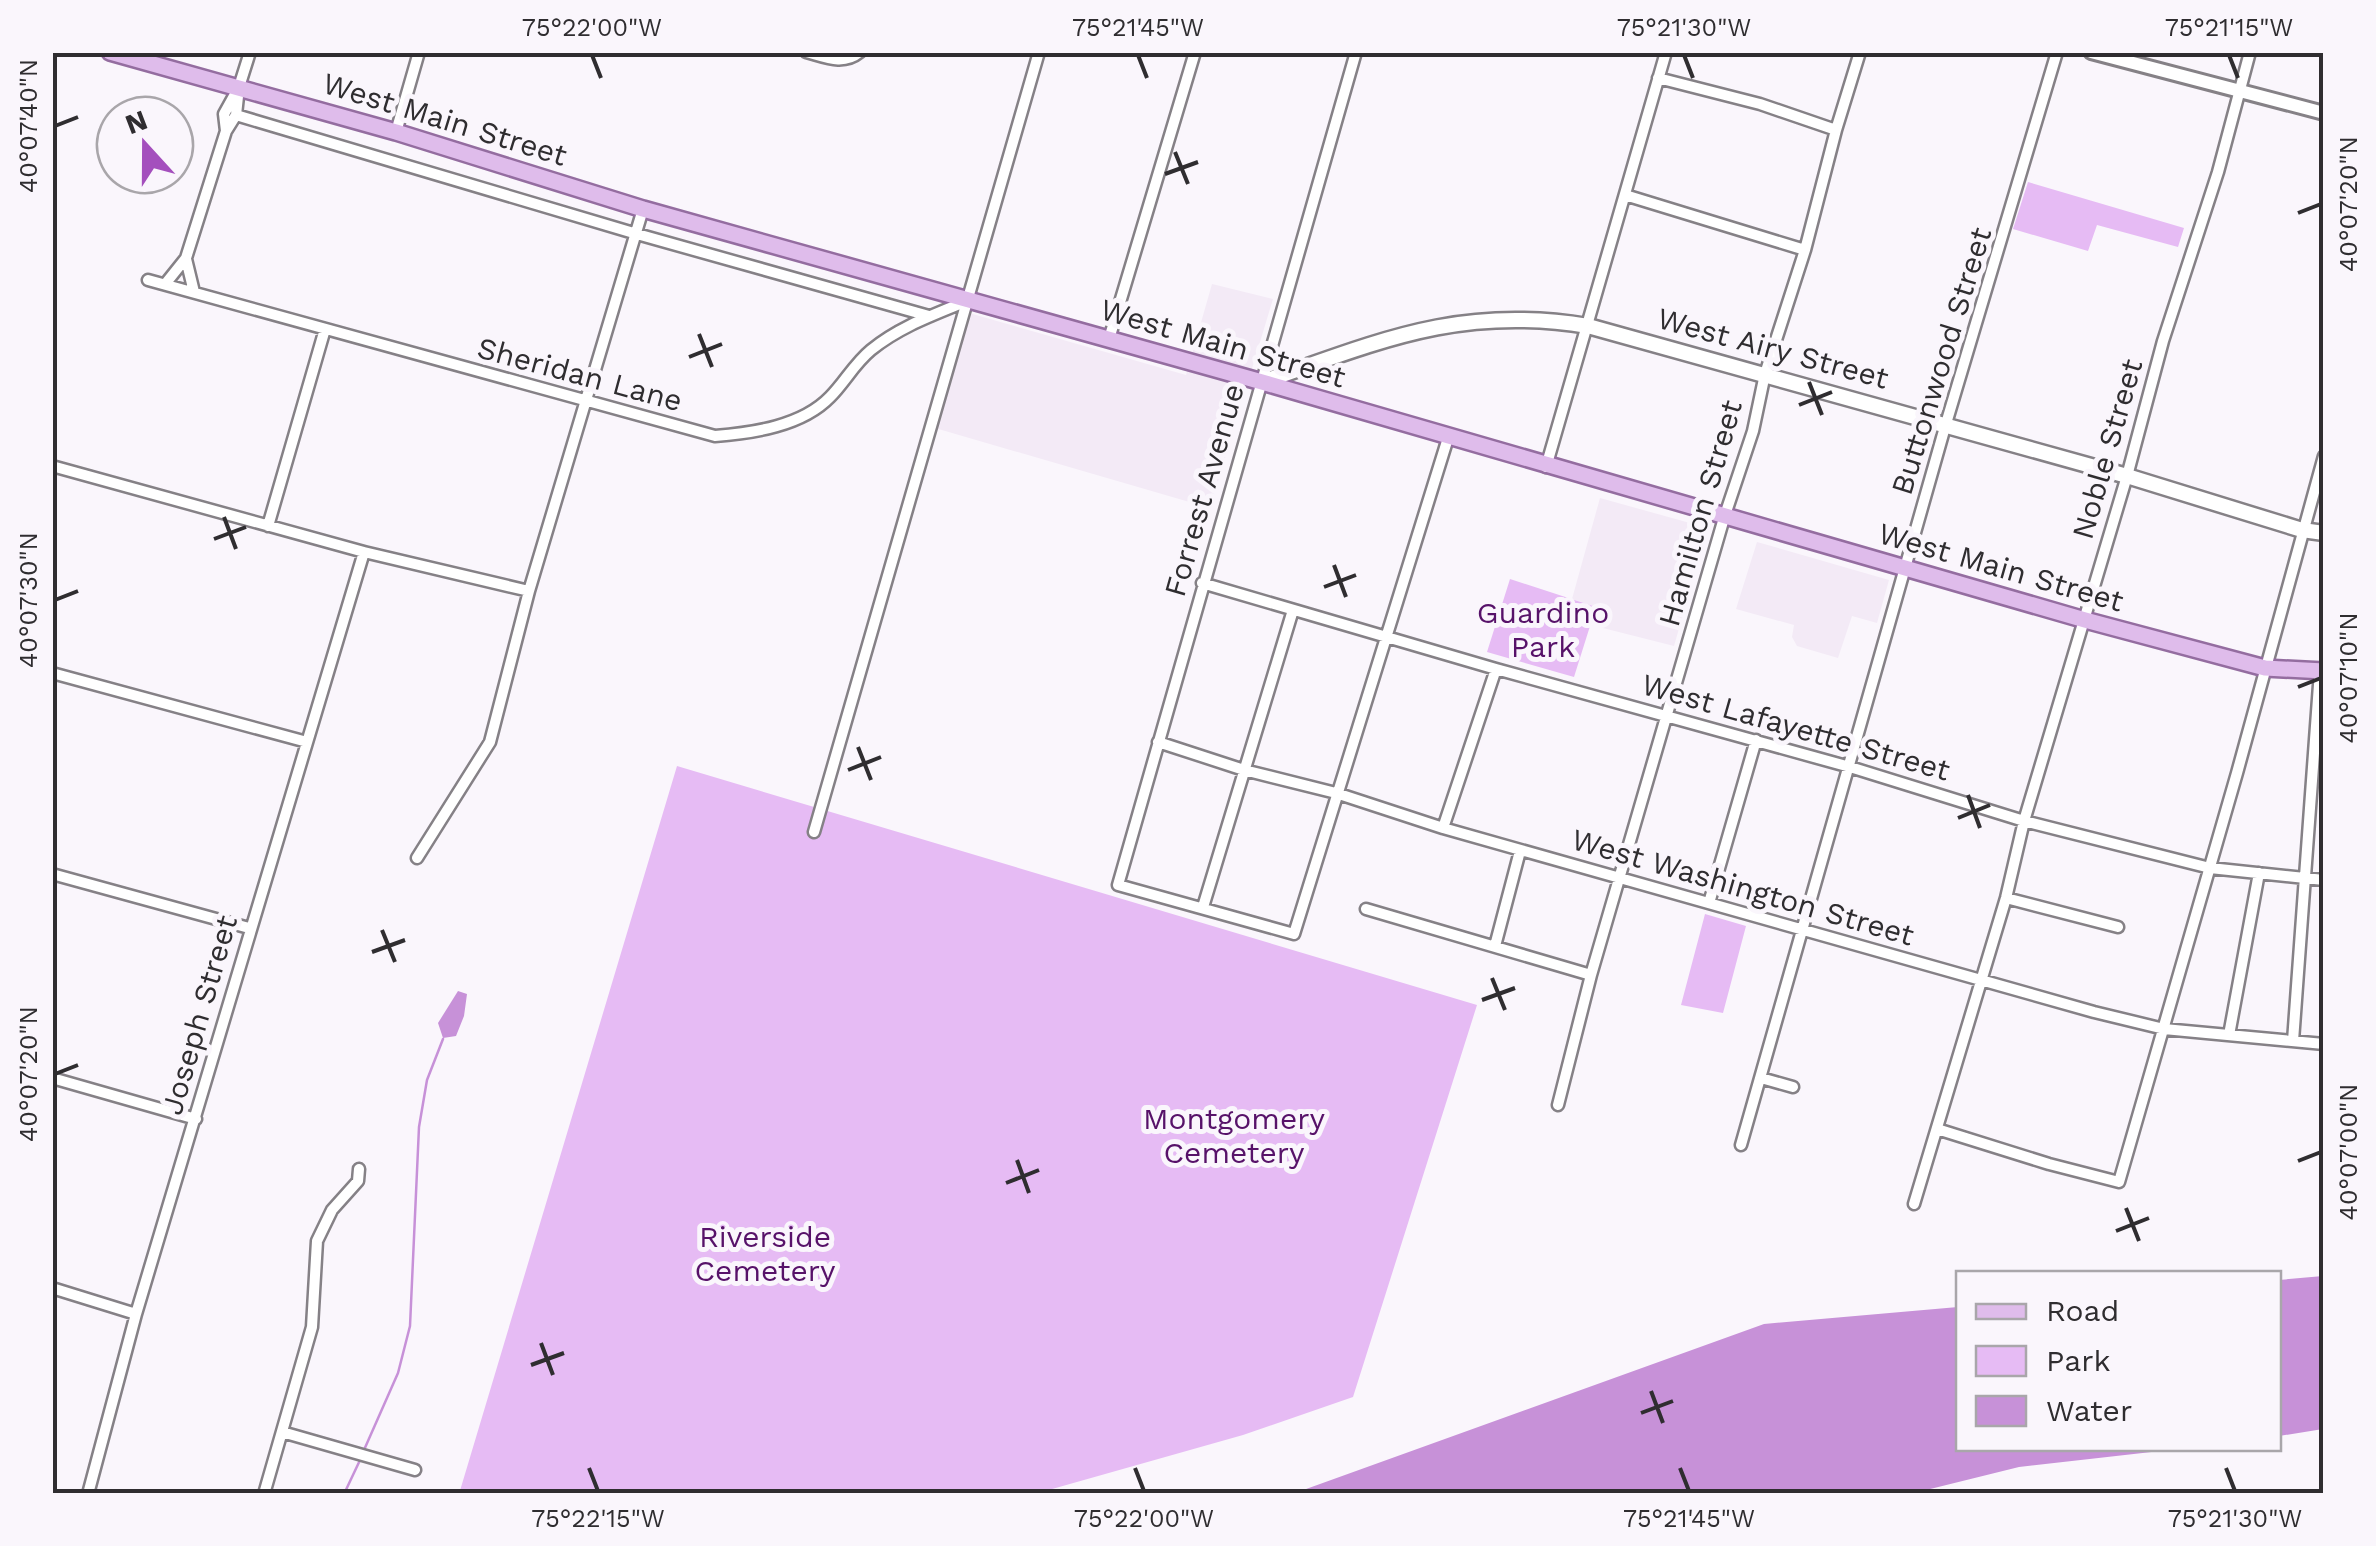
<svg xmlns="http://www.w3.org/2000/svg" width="2376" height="1546" font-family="'Work Sans',sans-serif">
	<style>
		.built { fill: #f3eaf6 }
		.green { fill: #e6bbf4 }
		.water { fill: #c791d8 }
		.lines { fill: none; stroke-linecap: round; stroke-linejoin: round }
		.stream { stroke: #c791d8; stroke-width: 2.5 }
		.minor-casing { stroke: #858186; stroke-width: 15 }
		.tertiary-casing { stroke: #858186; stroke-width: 18 }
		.secondary-casing { stroke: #858186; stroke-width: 19 }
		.primary-casing { stroke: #946da0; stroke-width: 20 }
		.minor { stroke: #fff; stroke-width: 10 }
		.tertiary { stroke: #fff; stroke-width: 12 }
		.secondary { stroke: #fff; stroke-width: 14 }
		.primary { stroke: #dfbceb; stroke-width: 15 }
		.ticks { fill: none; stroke: #2f2d30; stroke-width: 4 }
		.labels { text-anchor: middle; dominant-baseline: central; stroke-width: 10; stroke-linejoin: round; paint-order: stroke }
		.street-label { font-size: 30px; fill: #2f2d30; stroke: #faf6fc }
		.park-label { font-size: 30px; fill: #571269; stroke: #faf6fc }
		.neatline { fill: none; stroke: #2f2d30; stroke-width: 4 }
		.ticks-label { font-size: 25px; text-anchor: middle; fill: #2f2d30 }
	</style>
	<rect width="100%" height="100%" fill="#faf6fc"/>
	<path class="built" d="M1212,284l61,15 -63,209 -275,-80 34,-115 217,62z
		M1600,498l108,30 -34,118 -83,-21 5,-18 -24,-8z
		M1757,542l132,38 -12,43 -25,-7 -14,42 -41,-12 -5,-9 2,-12 -58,-16z"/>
	<path class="green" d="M2028,182l156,46 -6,19 -81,-22 -9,26 -75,-22z
		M1510,579l86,28 -22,70 -87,-25z
		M677,766l800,239 -124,392 -110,38 -205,58 -579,1z
		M1705,914l41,12 -23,87 -42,-8z"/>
	<path class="water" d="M458,991l9,3 -3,22 -8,20 -13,2 -5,-15z
		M2323,1276v153l-44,7v-156z
		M1958,1307v141l220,1 -159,18 -109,27 -615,-1 469,-169z"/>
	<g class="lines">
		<path class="stream" d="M364,1450l34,-77 12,-47 9,-199 8,-47 16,-41
			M344,1494l17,-36"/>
		<defs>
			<path id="minor" d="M806,52c19,5 37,14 54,0
				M1356,52l-238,833 176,49 154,-496
				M1658,78l102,26 76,26
				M236,115l401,119 292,82
				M226,131l-2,-17 15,-27 11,-35
				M396,132l23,-80
				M1625,195l180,55
				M186,259l8,33
				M148,280l567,156c38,-3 87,-10 115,-39 15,-15 24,-33 41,-47 28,-23 62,-35 96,-49
				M166,283l20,-25 40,-127 10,-16 3,-28
				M1109,339l86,-287
				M52,466l312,86 165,39
				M1546,467l120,-415
				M268,526l57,-197
				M1202,583l294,86 354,98 174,54 186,47 114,12
				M52,673l255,69
				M1158,742l86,28 92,23 107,35 651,184 70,17 160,15
				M1443,828l53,-159
				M814,832l225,-780
				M417,858l73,-116 39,-151 114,-382
				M52,874l197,54
				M2006,898l112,29
				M1709,903l47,-163
				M1203,907l90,-297
				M1366,909l225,66
				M1495,946l25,-95
				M2229,1035l30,-162
				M2293,1041l27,-370
				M52,1078l144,41
				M1761,1078l32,9
				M1558,1105l33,-130 133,-457 29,-87 12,-57 40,-124 31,-120 24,-78
				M1937,1129l112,35 70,18 118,-409 87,-317
				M1741,1145l204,-718 112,-375
				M1914,1204l92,-306 18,-77 103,-345 36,-135 55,-169 32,-120
				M52,1288l84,26
				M282,1432l133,38
				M88,1494l48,-180 228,-762
				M264,1494l48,-167 5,-86 15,-31 26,-29 1,-12"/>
			<path id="tertiary" d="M2091,52l233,61"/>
			<path id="secondary" d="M1262,382c118,-41 198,-77 326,-56l539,150 175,54 22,3"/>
			<path id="primary" d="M110,52l286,80 247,77 619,173 823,238 180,48 59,3"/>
		</defs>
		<use href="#minor" class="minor-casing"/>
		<use href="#tertiary" class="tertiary-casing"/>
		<use href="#secondary" class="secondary-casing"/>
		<use href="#primary" class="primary-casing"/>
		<use href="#minor" class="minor"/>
		<use href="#tertiary" class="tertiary"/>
		<use href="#secondary" class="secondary"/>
		<use href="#primary" class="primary"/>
	</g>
	<path class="ticks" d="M592,55l9,23M1138,55l9,23M1684,55l9,23M2229,55l9,23M55,126l23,-9M1175,152l13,32M1165,174l33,-12M2298,213l23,-9M699,334l13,33M689,357l33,-13M1809,382l13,33M1799,405l33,-13M224,517l12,32M214,539l32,-12M1334,565l12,32M1324,587l32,-12M55,600l23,-9M2298,687l23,-9M858,747l13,33M848,770l33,-13M1968,795l12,33M1958,818l32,-13M382,930l13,32M372,952l33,-12M1492,978l13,32M1482,1000l33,-12M55,1074l23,-9M1017,1160l12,33M2298,1161l23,-9M1006,1183l33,-13M2126,1208l13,33M2116,1231l33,-13M541,1343l12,32M531,1365l33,-12M1651,1391l12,32M1641,1413l32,-12M589,1468l9,23M1135,1468l9,23M1680,1468l9,23M2226,1468l9,23"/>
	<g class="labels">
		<g class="street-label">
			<text transform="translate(445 119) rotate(17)">West Main Street</text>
			<text transform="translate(1223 343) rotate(16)">West Main Street</text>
			<text transform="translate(1773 348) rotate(15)">West Airy Street</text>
			<text transform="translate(1941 361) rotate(-73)">Buttonwood Street</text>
			<text transform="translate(580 374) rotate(15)">Sheridan Lane</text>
			<text transform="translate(2107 449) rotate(-74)">Noble Street</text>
			<text transform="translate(1204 490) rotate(-74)">Forrest Avenue</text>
			<text transform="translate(1700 513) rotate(-74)">Hamilton Street</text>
			<text transform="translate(2001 567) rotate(16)">West Main Street</text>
			<text transform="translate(1796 727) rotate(16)">West Lafayette Street</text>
			<text transform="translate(1743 887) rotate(16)">West Washington Street</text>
			<text transform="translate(199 1015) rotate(-74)">Joseph Street</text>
		</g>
		<g class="park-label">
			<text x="1543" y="612">Guardino<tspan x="1543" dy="34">Park</tspan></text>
			<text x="1234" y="1118">Montgomery<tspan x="1234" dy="34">Cemetery</tspan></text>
			<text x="765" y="1236">Riverside<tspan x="765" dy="34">Cemetery</tspan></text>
		</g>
	</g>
	<rect width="2376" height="1546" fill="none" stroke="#faf6fc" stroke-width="110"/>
	<rect x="1956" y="1271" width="325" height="180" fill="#faf6fc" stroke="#a9a6aa" stroke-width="2.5"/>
	<rect x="1976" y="1304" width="50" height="15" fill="#dfbceb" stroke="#a9a6aa" stroke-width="2.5"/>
	<text x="2046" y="1321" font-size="30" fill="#2f2d30">Road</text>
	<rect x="1976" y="1346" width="50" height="30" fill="#e6bbf4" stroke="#a9a6aa" stroke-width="2.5"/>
	<text x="2046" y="1371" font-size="30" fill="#2f2d30">Park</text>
	<rect x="1976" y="1396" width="50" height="30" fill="#c791d8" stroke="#a9a6aa" stroke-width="2.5"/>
	<text x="2046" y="1421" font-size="30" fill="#2f2d30">Water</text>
	<g transform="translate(145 145) rotate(339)"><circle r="48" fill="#faf6fc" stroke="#a9a6aa" stroke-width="2.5"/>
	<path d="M0-8L18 38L0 25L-18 38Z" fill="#a44fbd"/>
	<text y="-15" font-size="28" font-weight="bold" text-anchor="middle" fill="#2f2d30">N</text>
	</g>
	<rect x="55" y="55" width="2266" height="1436" class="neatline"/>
	<g class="ticks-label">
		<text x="592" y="36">75°22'00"W</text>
		<text x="1138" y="36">75°21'45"W</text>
		<text x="1684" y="36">75°21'30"W</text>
		<text x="2229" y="36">75°21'15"W</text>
		<text transform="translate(28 126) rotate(-90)" y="9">40°07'40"N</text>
		<text transform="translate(2348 204) rotate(-90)" y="9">40°07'20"N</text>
		<text transform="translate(28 600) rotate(-90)" y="9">40°07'30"N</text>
		<text transform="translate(2348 678) rotate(-90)" y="9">40°07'10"N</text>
		<text transform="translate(28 1074) rotate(-90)" y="9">40°07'20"N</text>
		<text transform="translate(2348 1152) rotate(-90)" y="9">40°07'00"N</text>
		<text x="598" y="1527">75°22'15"W</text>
		<text x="1144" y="1527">75°22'00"W</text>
		<text x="1689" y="1527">75°21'45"W</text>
		<text x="2235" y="1527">75°21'30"W</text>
	</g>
</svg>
